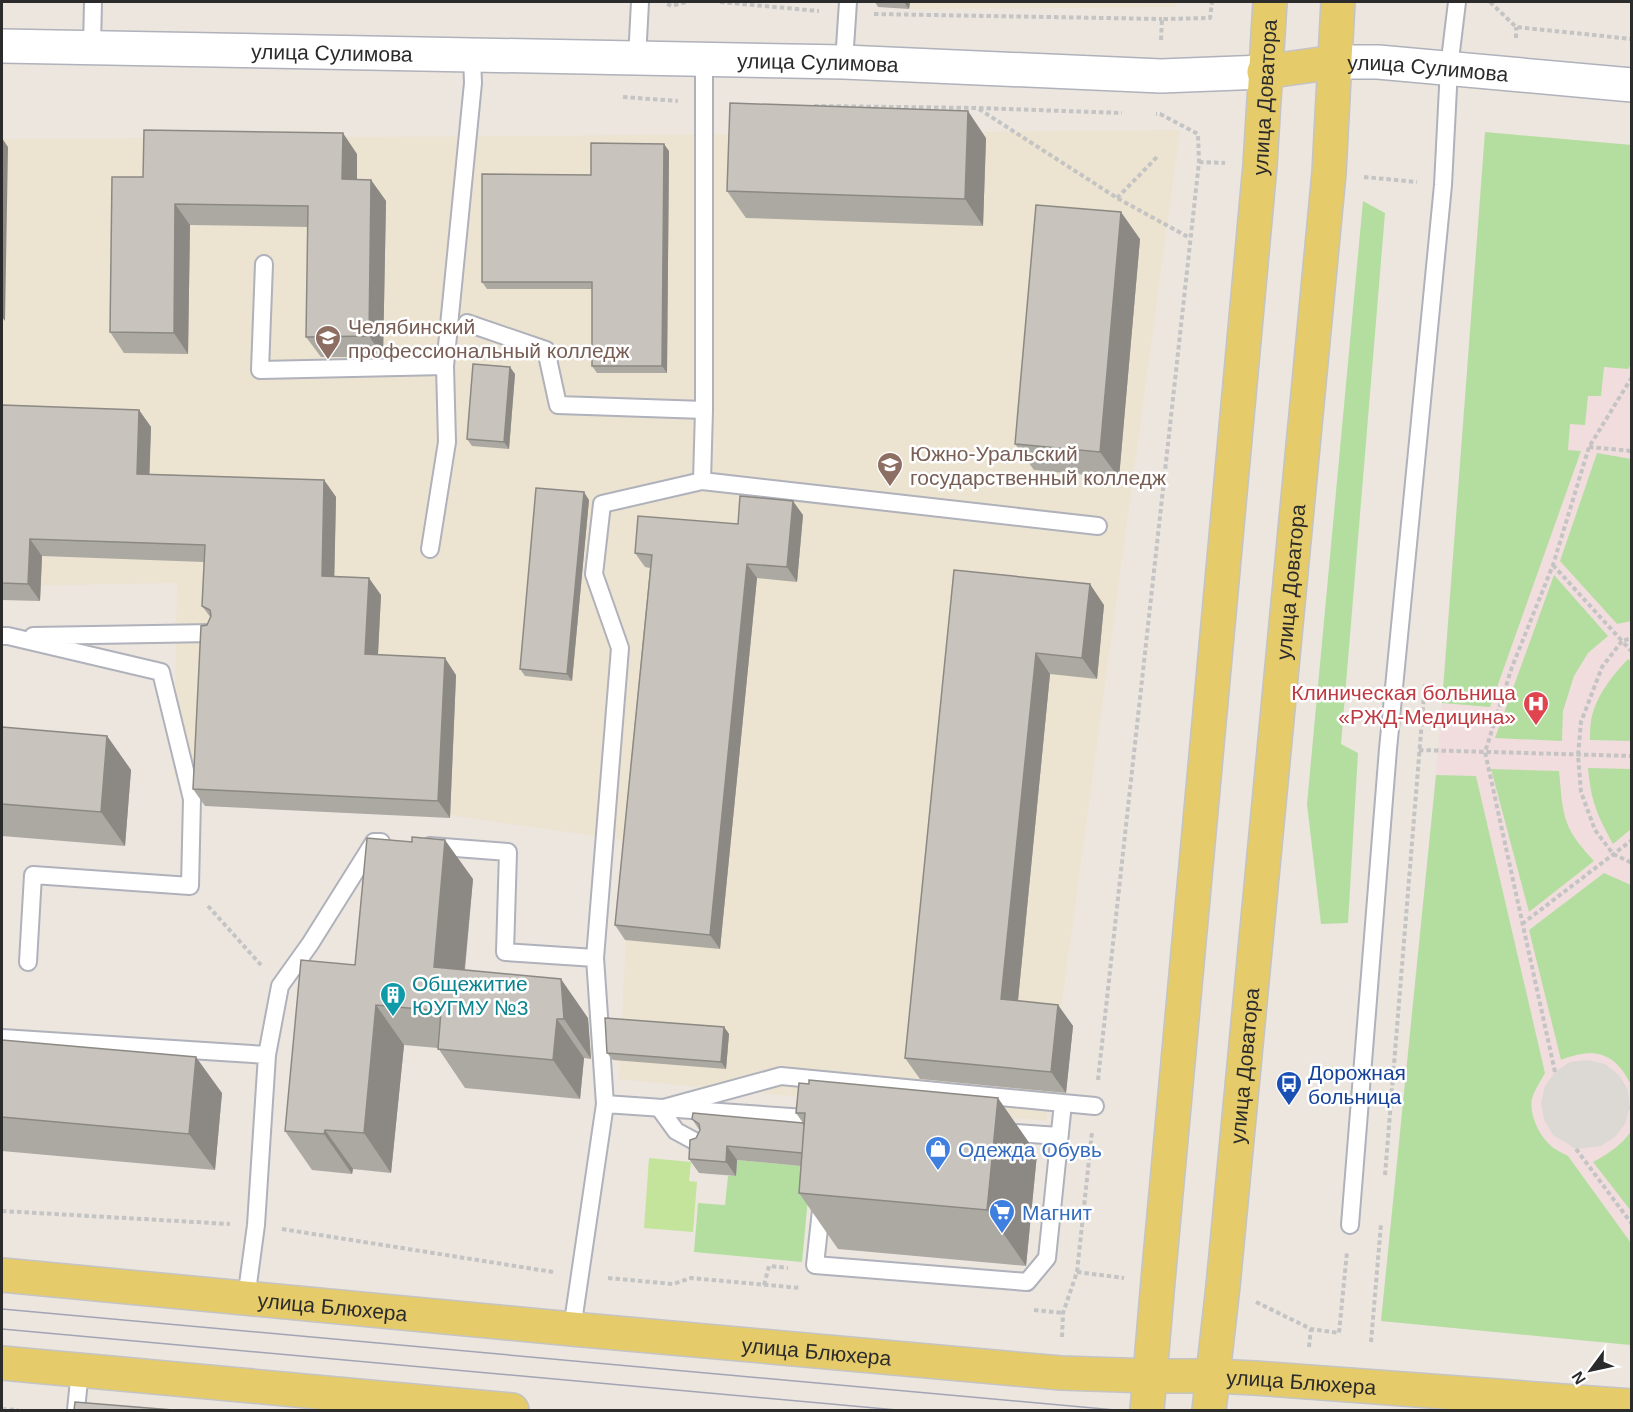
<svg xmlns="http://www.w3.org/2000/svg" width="1633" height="1412" font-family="Arial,sans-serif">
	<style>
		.education { fill: #ece3d0 }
		.medical { fill: #f2ddde }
		.green { fill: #b4dea0 }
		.pitch { fill: #c4e49c }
		.plaza { fill: #dcd9d5 }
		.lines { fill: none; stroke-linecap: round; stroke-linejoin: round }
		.lane-casing { stroke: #afb1bb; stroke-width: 20 }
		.street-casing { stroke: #afb1bb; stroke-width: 36 }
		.secondary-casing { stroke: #afb1bb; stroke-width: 36 }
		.primary-casing { stroke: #c4c4c4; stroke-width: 36 }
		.path { stroke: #c4c4c4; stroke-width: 4; stroke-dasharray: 4.5 3; stroke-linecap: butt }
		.lane { stroke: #fff; stroke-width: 16 }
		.street { stroke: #fff; stroke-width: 33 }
		.secondary { stroke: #fff; stroke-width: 33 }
		.primary { stroke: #e6cb6a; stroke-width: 33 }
		.tram { stroke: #a2a4b4; stroke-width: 1.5 }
		.wall { fill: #aca9a3 }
		.shaded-wall { fill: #8c8984 }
		.building { fill: #c8c4bd; stroke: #8c8984; stroke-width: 1.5 }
		.labels { text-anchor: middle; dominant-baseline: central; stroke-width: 5; stroke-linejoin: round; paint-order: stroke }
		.street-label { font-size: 21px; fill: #2b2b2b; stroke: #fff }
		.education-label { font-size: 21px; fill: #785e54; stroke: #fff; text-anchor: start }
		.health-label { font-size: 21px; fill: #be3a42; stroke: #fff; text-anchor: end }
		.culture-label { font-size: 21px; fill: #0d838f; stroke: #fff; text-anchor: start }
		.transit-label { font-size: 21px; fill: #164399; stroke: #fff; text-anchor: start }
		.shop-label { font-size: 21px; fill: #366cbe; stroke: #fff; text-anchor: start }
	</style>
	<rect width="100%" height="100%" fill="#ece6df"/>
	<path class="education" d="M910,2h267l-1,5 -267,2z
		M1180,130l-134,991 -427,-42 12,-238 -457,-65 3,-193 -175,3v-447l664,-4z"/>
	<path class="medical" d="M1485,132l146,13v1200l-250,-24 57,-570z"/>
	<path class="green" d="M1485,132l147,13 -1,220 -3,4 -24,-2 -3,29h-13l-3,29 -15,-1 -2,26 13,1 -91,256 -48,-4z
		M1363,201l22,12 -44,531 17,9 -10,170 -27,1 -14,-120z
		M1597,453l34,6v162l-14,3 -57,-63z
		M1554,575l54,61 -20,17 -14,23 -11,35 -1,30 -67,-3z
		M1628,659l4,4 -1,78 -41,-1c0,-6 0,-13 1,-19 4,-24 21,-45 37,-62z
		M1588,768l43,1v60l-18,15c-16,-29 -22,-43 -25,-76z
		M1491,769l68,2c2,16 2,37 8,52 5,14 17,27 27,38l-65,51z
		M1436,775l40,1 69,297c-4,8 -11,17 -13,26 -3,14 6,34 16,44 5,6 13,9 20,13l63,87v102l-250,-24z
		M1604,873l27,12v200c-16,-33 -37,-38 -70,-25l-32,-130z
		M1631,1131v80l-38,-49c15,-8 29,-17 38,-31z
		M737,1160l74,7 -9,95 -108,-10 4,-49 27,2 3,-29h8z"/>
	<path class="pitch" d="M649,1158l42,4 -2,19 8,1 -4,50 -49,-4z"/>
	<path class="plaza" d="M1588,1060l17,4 14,11 9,15 2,17 -5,17 -10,13 -14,9 -25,3 -23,-14 -9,-15 -3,-17 4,-17 10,-14 15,-10z"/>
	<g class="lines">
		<defs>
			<path id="lane" d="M92,47l1,-45
				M637,59l3,-57
				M704,60v350l-2,71 396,45
				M844,62l4,-60
				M264,264l-4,106 185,-4
				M467,323l79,27 12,55 146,5
				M430,549l17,-107 -2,-76 28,-283 -1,-27
				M2,636h6l153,36 31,127 -2,87 -157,-11 -5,87
				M33,636l180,-3
				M430,846l78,6 -3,100 90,6 10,146 -33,225
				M595,958l25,-310 -26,-74 8,-70 100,-23
				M2,1038l265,17
				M605,1104l215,15
				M1001,1132l58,4
				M700,1144l-24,-13 -16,-22 121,-33 282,27
				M822,1201l-7,64 212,17 20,-24 16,-155 32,3
				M1350,1225l38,-476 55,-564 6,-117 8,-66
				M246,1299l10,-74 11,-170 13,-69 30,-42 64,-102h7
				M76,1410l4,-40"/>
			<g id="street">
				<path id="s1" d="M1335,62h43l254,23"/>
			</g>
			<g id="secondary">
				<path id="s2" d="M2,46l842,16 317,14 103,-4"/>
			</g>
			<g id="primary">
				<path d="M1264,72l71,-10"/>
				<path id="s3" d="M2,1275l570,54 489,44 90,3h61l43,2 377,28"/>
				<path d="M2,1363l510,47"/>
				<path id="s4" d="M1147,1410l11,-129 102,-1116 10,-163"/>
				<path id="s5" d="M1209,1410l14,-124 106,-1113 9,-171"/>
			</g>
		</defs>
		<use href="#lane" class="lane-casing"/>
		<use href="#street" class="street-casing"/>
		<use href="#secondary" class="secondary-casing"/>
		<use href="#primary" class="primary-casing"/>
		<path class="path" d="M720,2l99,9
			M1490,2l26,25 116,12
			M667,4l5,2 14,-4
			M874,14l288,5
			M1516,38v-11
			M1161,40l1,-21 48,-1 2,-16
			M623,97l55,4
			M814,106l164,2 144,5
			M979,109l138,89 73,40
			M1199,162l26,1
			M1364,177l53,5
			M1117,198l41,-42
			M1589,447l43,4
			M1553,565l69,76 10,-3
			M1632,652l-10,-11 -20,26 -21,55 -3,33 3,37 14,38 18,24 19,9
			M1419,750l213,6
			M208,906l53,59
			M1522,924l110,-84
			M1555,1072l-70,-320 27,-85 41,-102 36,-118 43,-70
			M1098,1080l101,-918 -1,-28 -38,-20h-4
			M1630,1107l2,1
			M1576,1149l56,75
			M1385,1175l40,-492
			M2,1211l228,13
			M282,1229l271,43
			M1077,1272l47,6
			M608,1278l65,6 18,-6 109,10
			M764,1285l5,-19 19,2
			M1256,1302l55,27 28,4 8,-81
			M1034,1310l29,3
			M1062,1337l1,-24 14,-41 15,-140
			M1371,1342l10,-118
			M1309,1347l2,-18
			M2,1409l16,1"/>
		<use href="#lane" class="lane"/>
		<use href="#street" class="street"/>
		<use href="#secondary" class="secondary"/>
		<use href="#primary" class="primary"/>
		<path class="tram" d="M2,1309l1113,101
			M2,1329l895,81"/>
	</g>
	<path class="wall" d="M875,2h35l-1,7 -31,-2z
		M986,138l-3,88 -237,-8 -19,-27z
		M669,151l-2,222h-70l-5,-7v-77h-105l-5,-7 109,-107z
		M357,154v26h14l15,21 -3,156h-62l-15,-20 2,-110 -118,-2 -2,129 -64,-1 -14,-21 33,-155z
		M1140,239l-21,239 -85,-8 -19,-26z
		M515,374l-6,75 -37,-3 -5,-7z
		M2,405l137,5 12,17 -2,47 175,6 12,17 -2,79 47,19 -3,60 78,20 -6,143 -245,-12 -12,-17 14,-164 4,-7 -9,-12 2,-44 -162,-6 -2,45 -38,-1z
		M589,500l-17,181 -47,-5 -5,-7z
		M803,515l-6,67 -40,-4 -37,371 -95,-9 -10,-15 35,-357 -5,-1 -10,-14 103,-29z
		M954,570l150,35 -7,74 -47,-5 -32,327 40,4 15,21 -7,67 -146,-14 -15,-21z
		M2,727l105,9 24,34 -6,76 -123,-10z
		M473,879l-8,91 123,48 3,41 -7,-1 -4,41 -115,-11 -27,-40 -34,-3 -13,128 -38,-4 -1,5 -40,-4 -27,-39 70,-166z
		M724,1027l5,7 -3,35 -113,-9 -6,-7z
		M2,1040l220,53 -7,77 -213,-19z
		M799,1083l238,71 -11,112 -188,-17 -39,-56 2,-27 -64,-6 -1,16 -37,-3 -10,-14 7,-21 4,-7 -8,-12 111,4 -7,-10z"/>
	<path class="shaded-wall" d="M904,2h6l-1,7z
		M968,111l18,27 -3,88 -18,-27z
		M343,133l14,21v46l-15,-21z
		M2,138l6,9 -3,174 -3,-4z
		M664,144l5,7 -2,222 -5,-7z
		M371,180l15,21 -3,156 -14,-21z
		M175,204l15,21 -2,129 -14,-21z
		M1121,212l19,27 -21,239 -19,-26z
		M510,367l5,7 -6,75 -5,-7z
		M139,410l12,17 -2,64 -12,-17z
		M324,480l12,17 -2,96 -12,-17z
		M584,492l5,8 -17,181 -5,-7z
		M793,501l10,14 -6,67 -10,-15z
		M30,539l12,17 -2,45 -12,-17z
		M747,564l10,14 -37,371 -10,-14z
		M369,578l12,17 -4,77 -12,-18z
		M1090,584l14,21 -7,74 -15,-21z
		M1036,653l14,21 -34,346 -15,-21z
		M445,658l11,17 -6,143 -12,-17z
		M107,736l24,34 -6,76 -24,-34z
		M445,840l28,39 -12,127 -27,-39z
		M561,979l27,39 3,41 -27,-40z
		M376,1005l28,40 -13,128 -27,-40z
		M1058,1005l15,21 -7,67 -15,-21z
		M557,1019l27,39 -4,41 -27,-39z
		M724,1027l5,7 -3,35 -5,-7z
		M196,1057l26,36 -7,77 -26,-36z
		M998,1098l39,56 -11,112 -39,-56z
		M325,1130l28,39 -1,5 -28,-40z
		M727,1146l10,14 -1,16 -10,-14z"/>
	<path class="building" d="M730,103l238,8 -3,88 -238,-8z
		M144,130l199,3 -1,46 29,1 -2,156 -63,1 2,-131 -133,-2 -1,129 -64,-1 2,-155h31z
		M591,143l73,1 -2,222h-70v-84h-110v-108l109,1z
		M1036,205l85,7 -21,240 -85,-8z
		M473,364l37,3 -6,75 -37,-3z
		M2,405l137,5 -2,64 187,6 -2,96 47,2 -4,76 80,4 -7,143 -245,-12 8,-163 6,-1 4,-9 -1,-6 -8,-4 3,-61 -175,-6 -2,45 -26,-1z
		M536,488l48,4 -17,182 -47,-5z
		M740,496l53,5 -6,66 -40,-3 -37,371 -95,-10 37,-370 -17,-2 3,-37 100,8z
		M954,570l136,14 -8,74 -46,-5 -35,346 57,6 -7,67 -146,-14z
		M2,727l105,9 -6,76 -99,-8z
		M412,837l33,3 -11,127 127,12 3,40h-7l-4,41 -115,-11 3,-38 -65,-6 -12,128 -39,-3 -1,4 -39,-3 16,-171 54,5 12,-127 45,4z
		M605,1018l119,9 -3,35 -114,-9z
		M2,1040l194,17 -7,77 -187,-17z
		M809,1080l189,18 -11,112 -188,-17 6,-80h-9l3,-30 10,1z
		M693,1113l110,10 1,2 -2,28 -75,-7 -1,16 -37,-3 1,-19 6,-2 4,-8 -1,-6 -7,-5z
		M75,1402l98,8h-99z"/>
	<defs>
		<symbol id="university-pin" viewBox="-11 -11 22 30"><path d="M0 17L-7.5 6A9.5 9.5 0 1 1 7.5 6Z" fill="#8d6e63" stroke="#fff"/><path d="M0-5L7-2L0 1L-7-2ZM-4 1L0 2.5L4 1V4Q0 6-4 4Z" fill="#fff"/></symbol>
		<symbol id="hospital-pin" viewBox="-11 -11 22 30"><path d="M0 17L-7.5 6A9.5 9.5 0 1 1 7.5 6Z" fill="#e0444e" stroke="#fff"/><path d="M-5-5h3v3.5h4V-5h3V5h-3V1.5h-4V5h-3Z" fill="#fff"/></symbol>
		<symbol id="building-pin" viewBox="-11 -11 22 30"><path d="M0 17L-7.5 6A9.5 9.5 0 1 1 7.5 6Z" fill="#0f9aa8" stroke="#fff"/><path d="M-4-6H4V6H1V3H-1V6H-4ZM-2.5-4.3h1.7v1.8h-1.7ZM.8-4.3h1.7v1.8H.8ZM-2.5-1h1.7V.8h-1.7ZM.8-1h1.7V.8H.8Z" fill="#fff"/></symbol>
		<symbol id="bus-pin" viewBox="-11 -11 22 30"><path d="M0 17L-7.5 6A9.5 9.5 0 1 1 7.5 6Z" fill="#1a4fb4" stroke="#fff"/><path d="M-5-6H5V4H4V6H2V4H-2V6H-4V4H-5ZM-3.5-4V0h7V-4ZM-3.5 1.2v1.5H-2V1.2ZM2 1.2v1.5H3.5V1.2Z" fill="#fff"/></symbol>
		<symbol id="shop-pin" viewBox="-11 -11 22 30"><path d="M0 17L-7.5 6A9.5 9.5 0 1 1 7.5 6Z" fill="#3f7fe0" stroke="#fff"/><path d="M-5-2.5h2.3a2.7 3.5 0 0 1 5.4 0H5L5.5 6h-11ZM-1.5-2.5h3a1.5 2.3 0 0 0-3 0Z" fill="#fff"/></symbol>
		<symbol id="supermarket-pin" viewBox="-11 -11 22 30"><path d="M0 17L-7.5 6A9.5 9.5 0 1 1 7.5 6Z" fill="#3f7fe0" stroke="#fff"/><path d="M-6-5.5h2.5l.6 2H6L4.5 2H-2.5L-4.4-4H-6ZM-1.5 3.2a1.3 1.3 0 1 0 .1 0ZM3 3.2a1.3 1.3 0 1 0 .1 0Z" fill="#fff"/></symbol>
	</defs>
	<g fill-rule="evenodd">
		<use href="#university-pin" x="313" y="323" width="30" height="40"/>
		<use href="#university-pin" x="875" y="450" width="30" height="40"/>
		<use href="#hospital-pin" x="1521" y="689" width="30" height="40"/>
		<use href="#building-pin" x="378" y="980" width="30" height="40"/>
		<use href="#bus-pin" x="1274" y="1069" width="30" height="40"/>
		<use href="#shop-pin" x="923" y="1134" width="30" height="40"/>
		<use href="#supermarket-pin" x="987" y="1197" width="30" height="40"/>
	</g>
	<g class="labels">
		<g class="street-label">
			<text stroke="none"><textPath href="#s2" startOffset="330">улица Сулимова</textPath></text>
			<text stroke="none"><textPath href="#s2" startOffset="816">улица Сулимова</textPath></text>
			<text stroke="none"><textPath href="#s1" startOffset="93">улица Сулимова</textPath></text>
			<text stroke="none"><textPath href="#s4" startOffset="1318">улица Доватора</textPath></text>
			<text stroke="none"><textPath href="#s5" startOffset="832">улица Доватора</textPath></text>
			<text stroke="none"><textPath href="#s5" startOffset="346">улица Доватора</textPath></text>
			<text stroke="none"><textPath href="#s3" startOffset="332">улица Блюхера</textPath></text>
			<text stroke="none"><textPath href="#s3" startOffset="818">улица Блюхера</textPath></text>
			<text stroke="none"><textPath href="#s3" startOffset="1304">улица Блюхера</textPath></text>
		</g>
		<g class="education-label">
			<text x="348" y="326">Челябинский<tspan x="348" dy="24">профессиональный колледж</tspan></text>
			<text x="910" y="453">Южно-Уральский<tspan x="910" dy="24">государственный колледж</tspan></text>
		</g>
		<g class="health-label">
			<text x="1516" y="692">Клиническая больница<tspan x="1516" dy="24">«РЖД-Медицина»</tspan></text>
		</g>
		<g class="culture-label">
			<text x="412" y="983">Общежитие<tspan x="412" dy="24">ЮУГМУ №3</tspan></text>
		</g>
		<g class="transit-label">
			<text x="1308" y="1072">Дорожная<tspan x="1308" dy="24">больница</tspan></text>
		</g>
		<g class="shop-label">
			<text x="958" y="1149">Одежда Обувь</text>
			<text x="1022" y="1212">Магнит</text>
		</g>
	</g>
	<rect width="1633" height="1412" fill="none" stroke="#2b2b2b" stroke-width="6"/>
	<g transform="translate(1591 1370) rotate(237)" stroke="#ffffff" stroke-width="4.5" paint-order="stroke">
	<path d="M0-4.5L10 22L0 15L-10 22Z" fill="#2b2b2b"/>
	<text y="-9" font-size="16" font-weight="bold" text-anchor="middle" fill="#2b2b2b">N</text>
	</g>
</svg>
